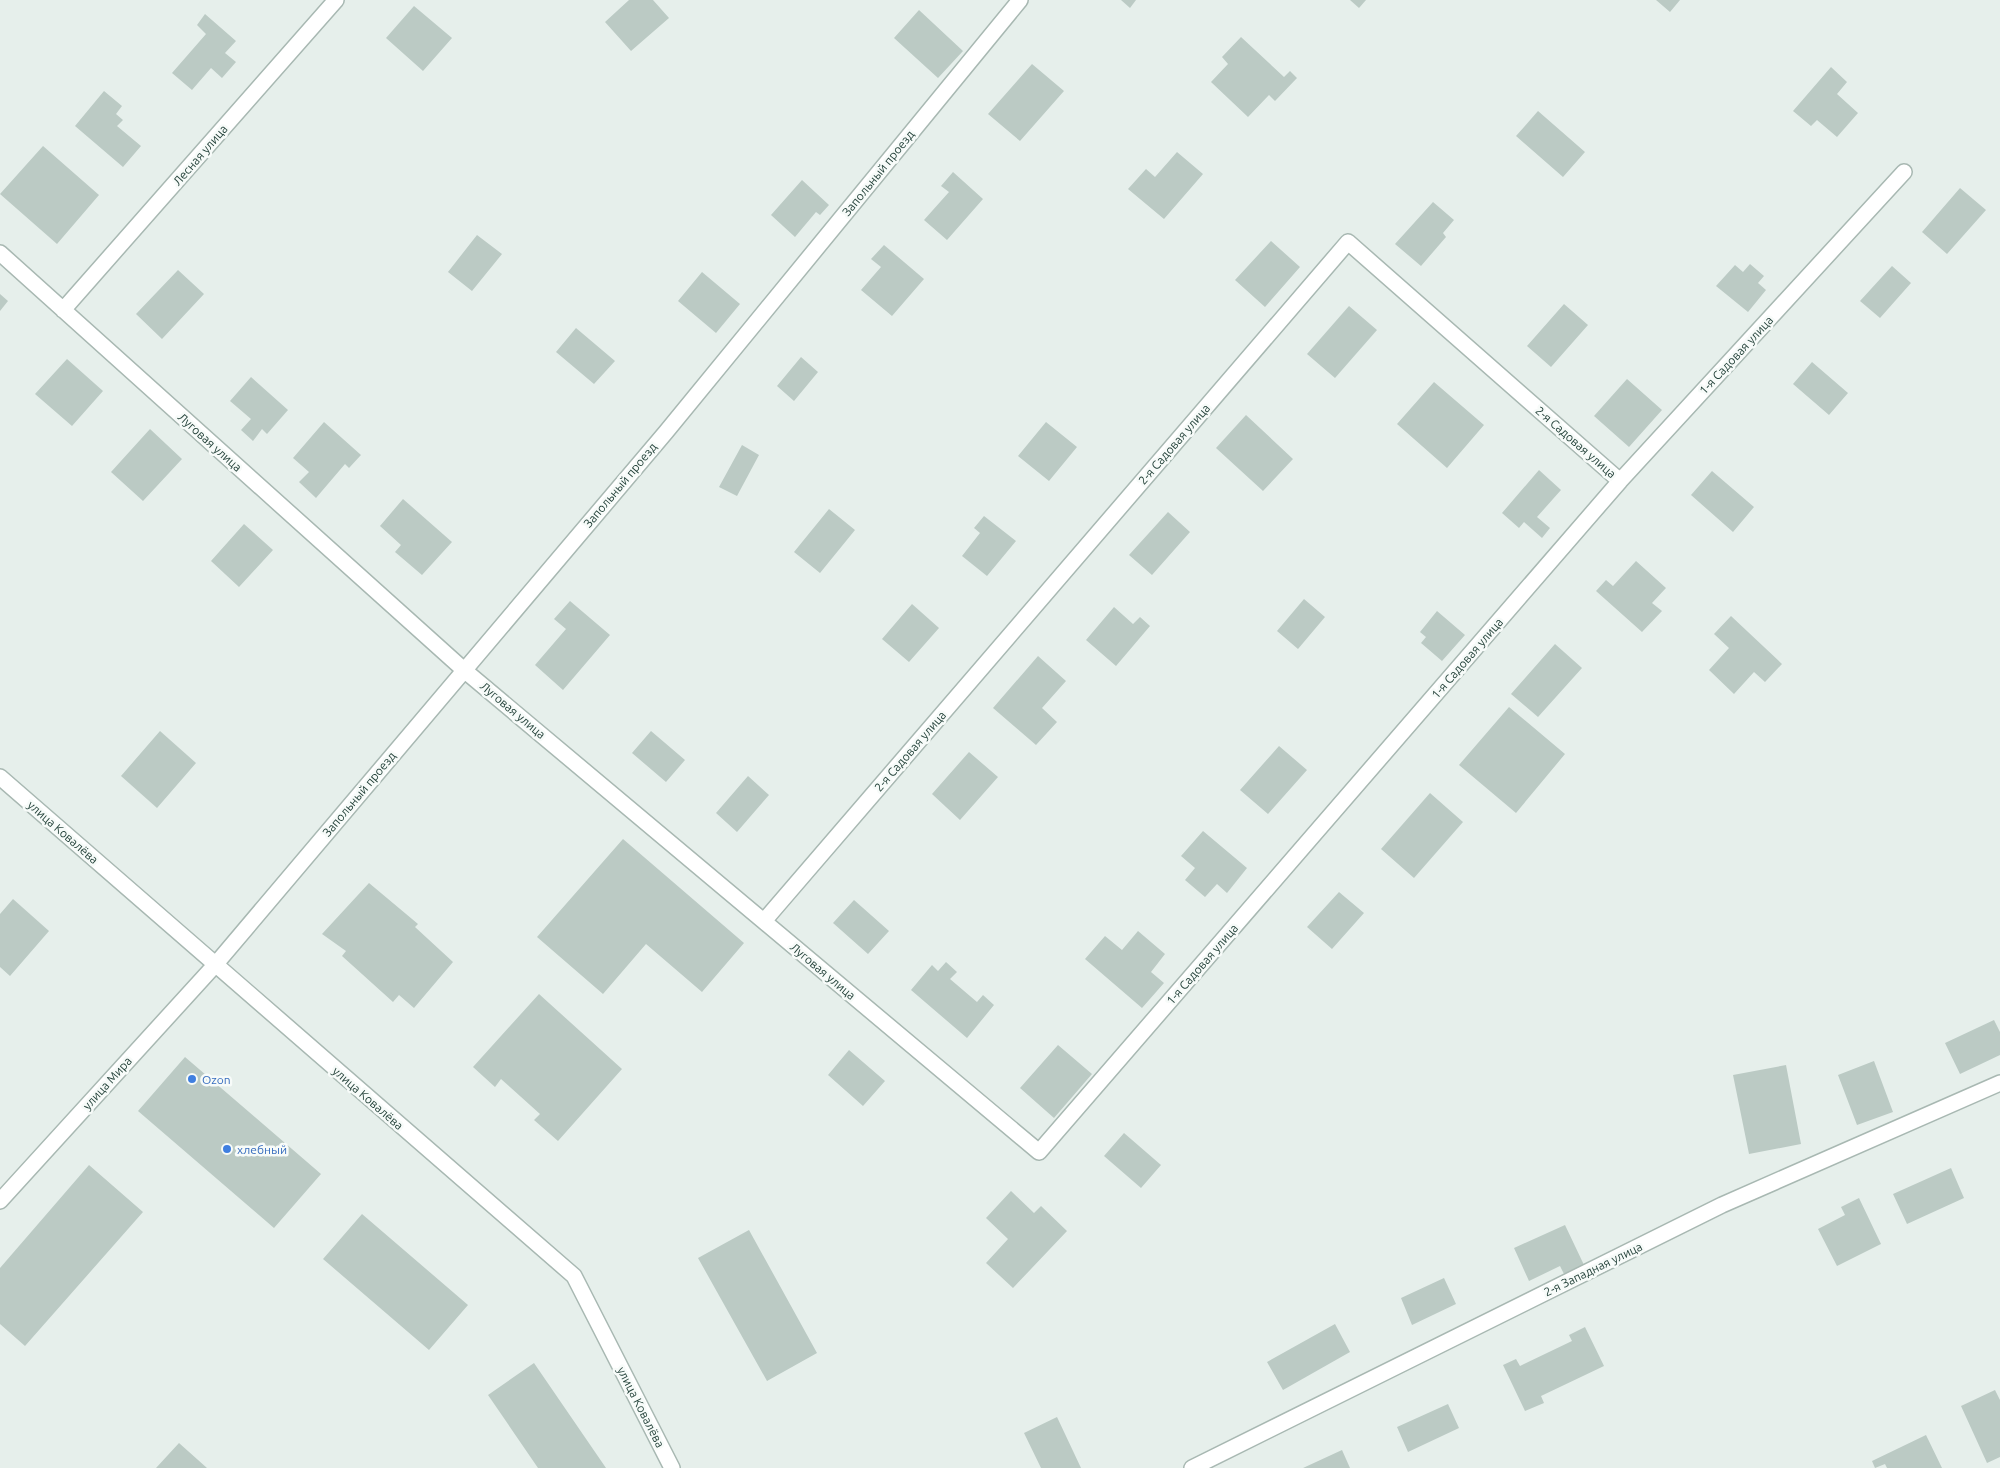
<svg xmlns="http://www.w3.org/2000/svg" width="2000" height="1468" font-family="Ubuntu,sans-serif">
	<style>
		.building { fill: #bbcac4 }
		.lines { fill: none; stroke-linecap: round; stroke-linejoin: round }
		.minor-casing { stroke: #a8b8b2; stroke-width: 18 }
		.minor { stroke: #fff; stroke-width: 15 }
		.shop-dot { fill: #3f7fe0; stroke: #f7fbf9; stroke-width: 2 }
		.labels { text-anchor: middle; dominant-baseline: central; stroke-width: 5; stroke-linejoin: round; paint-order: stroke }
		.street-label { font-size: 12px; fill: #24423a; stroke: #f7fbf9 }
		.shop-label { font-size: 12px; fill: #366cbe; stroke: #f7fbf9; text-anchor: start }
	</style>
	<rect width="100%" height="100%" fill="#e6efeb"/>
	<path class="building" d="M629,0h24l16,18 -38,33 -26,-29z
		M1121,0h15l-6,8z
		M1350,0h16l-7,8z
		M1656,0h24l-10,12z
		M414,6l38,32 -29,33 -37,-33z
		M919,10l44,41 -25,27 -44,-40z
		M205,14l31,27 -11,12 11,9 -14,16 -11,-10 -19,22 -20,-17 34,-39 -9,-9z
		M1241,37l43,40 6,-6 7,7 -22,23 -6,-6 -21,22 -37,-35 17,-18 -6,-7z
		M1032,64l32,27 -44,50 -32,-27z
		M1831,67l16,15 -10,12 21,19 -21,24 -20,-17 -6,6 -18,-15z
		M104,91l18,15 -6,8 7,6 -6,6 24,20 -18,21 -48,-41z
		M1538,111l47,41 -22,25 -47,-41z
		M43,146l56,49 -42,49 -57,-50z
		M1177,152l26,22 -39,45 -36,-30 18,-20 9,8z
		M953,172l30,27 -36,41 -23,-20 25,-28 -8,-6z
		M802,180l27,25 -9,10 -4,-3 -21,25 -24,-22z
		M1960,188l26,22 -39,44 -25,-22z
		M1433,202l21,18 -11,13 3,4 -25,29 -26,-22z
		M477,235l25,19 -30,37 -24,-19z
		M1271,241l29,26 -35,40 -30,-27z
		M884,245l40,34 -32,37 -31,-26 20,-23 -10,-8z
		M1750,264l14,12 -6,7 8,7 -18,22 -32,-26 19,-21 8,7z
		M1892,266l19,17 -31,35 -20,-17z
		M178,270l26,24 -42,45 -26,-25z
		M702,272l38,32 -24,29 -38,-32z
		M0,294l8,7 -8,10z
		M1564,304l24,21 -37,42 -24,-21z
		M1349,306l28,24 -42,48 -28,-24z
		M576,328l39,33 -21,23 -38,-32z
		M801,357l17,15 -24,29 -17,-15z
		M67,359l36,32 -31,35 -37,-32z
		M1812,362l36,31 -19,22 -36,-31z
		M251,377l37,33 -21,24 -5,-5 -9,12 -12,-11 10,-11 -21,-18z
		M1627,379l35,31 -33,37 -35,-31z
		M1434,382l50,43 -37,43 -50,-44z
		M1246,415l47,44 -30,32 -47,-43z
		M324,422l37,33 -12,13 -4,-4 -29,34 -17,-16 10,-10 -16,-14z
		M1046,422l31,25 -28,34 -31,-25z
		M150,429l32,30 -39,42 -32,-29z
		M742,445l17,10 -22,41 -18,-9z
		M1539,470l22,20 -24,27 13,11 -8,10 -18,-16 -5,6 -17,-15z
		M1712,471l42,36 -21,25 -42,-37z
		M403,499l49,43 -30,33 -27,-23 6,-7 -21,-19z
		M829,509l26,21 -35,43 -26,-21z
		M1168,512l22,20 -38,43 -23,-20z
		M984,516l32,25 -29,35 -25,-20 18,-23 -6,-5z
		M244,524l29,26 -34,37 -28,-26z
		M1636,561l30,27 -14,15 10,8 -20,21 -46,-41 10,-11 7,6z
		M1304,599l21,18 -27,32 -21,-18z
		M570,601l40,34 -47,55 -28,-25 31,-36 -12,-10z
		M912,604l27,24 -30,34 -27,-23z
		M1114,607l19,17 7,-7 10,9 -34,40 -30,-26z
		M1437,611l28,24 -23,26 -21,-18 5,-6 -6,-5z
		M1731,616l51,48 -17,18 -11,-10 -20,22 -25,-24 20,-22 -15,-14z
		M1555,644l27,24 -44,49 -27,-23z
		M1038,656l28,25 -24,27 15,14 -21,23 -43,-37z
		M1509,707l56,47 -49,59 -57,-48z
		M160,731l36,32 -39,45 -36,-32z
		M651,731l34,29 -19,22 -34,-29z
		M1279,746l28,24 -39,44 -28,-24z
		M969,752l29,25 -38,43 -28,-26z
		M748,776l21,19 -32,37 -21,-19z
		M1430,793l33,29 -49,56 -33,-29z
		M1203,831l44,37 -20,25 -10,-9 -12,13 -20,-17 10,-12 -14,-12z
		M623,839l121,104 -42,49 -56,-48 -43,50 -66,-57z
		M369,883l49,41 -3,3 38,35 -39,46 -15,-13 -6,7 -51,-46 4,-5 -24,-17z
		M1339,892l25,21 -32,36 -25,-22z
		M13,899l36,32 -39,45 -10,-9v-53z
		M854,900l35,31 -21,23 -35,-31z
		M1138,931l27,23 -14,18 13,11 -22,25 -57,-49 20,-23 17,14z
		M946,962l11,10 -7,7 27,23 6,-7 11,10 -27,33 -56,-48 21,-25 6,6z
		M539,994l83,75 -64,72 -24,-21 6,-6 -39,-35 -6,8 -22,-20z
		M1994,1020l6,12v23l-40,19 -15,-31z
		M1058,1045l34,29 -38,44 -34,-30z
		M849,1050l36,31 -22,25 -35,-31z
		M185,1057l136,117 -47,54 -136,-117z
		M1874,1061l19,51 -36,13 -19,-50z
		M1786,1065l15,79 -52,10 -16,-79z
		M1124,1133l37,32 -20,23 -37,-32z
		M89,1165l54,47 -118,134 -25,-22v-56z
		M1951,1168l13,30 -57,26 -14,-30z
		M1011,1191l23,22 7,-7 26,25 -54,57 -27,-25 22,-24 -22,-21z
		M1859,1198l22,46 -44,22 -19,-37 27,-14 -4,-8z
		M362,1214l106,91 -39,45 -106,-91z
		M1565,1225l19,40 -20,9 -4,-8 -31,15 -15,-33z
		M749,1230l68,123 -50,28 -69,-123z
		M1444,1278l12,26 -44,21 -11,-27z
		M1335,1324l15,28 -67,38 -16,-28z
		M1585,1327l19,39 -63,30 3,7 -19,8 -22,-46 13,-6 4,7 52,-25 -3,-6z
		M534,1363l72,105h-68l-50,-73z
		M1995,1390l5,10v57l-13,6 -26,-57z
		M1448,1404l11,24 -51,24 -11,-25z
		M1057,1417l24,51h-40l-17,-35z
		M1926,1435l16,33h-55l-2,-4 -10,4 -3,-7z
		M179,1443l28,25h-51z
		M1342,1450l8,18h-47z"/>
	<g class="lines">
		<defs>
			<path id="minor" d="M0,253l464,417 575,482 581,-671 284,-309
				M63,310l273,-310
				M0,777l574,499 98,192
				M764,921l584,-679 272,239
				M0,1201l215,-236 451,-533 354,-432
				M1192,1468l530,-263 278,-122"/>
		</defs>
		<use href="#minor" class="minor-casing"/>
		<use href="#minor" class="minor"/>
	</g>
	<g class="shop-dot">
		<circle cx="192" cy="1079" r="5"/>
		<circle cx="227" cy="1149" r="5"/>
	</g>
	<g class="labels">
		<g class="street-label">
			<text transform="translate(200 155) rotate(-49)">Лесная улица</text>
			<text transform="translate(878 173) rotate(-51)">Запольный проезд</text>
			<text transform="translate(1736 355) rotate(-47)">1-я Садовая улица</text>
			<text transform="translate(210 442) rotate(42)">Луговая улица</text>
			<text transform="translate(1576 442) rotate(41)">2-я Садовая улица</text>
			<text transform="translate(1174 444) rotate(-49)">2-я Садовая улица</text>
			<text transform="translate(620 485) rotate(-50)">Запольный проезд</text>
			<text transform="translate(1467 658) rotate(-49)">1-я Садовая улица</text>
			<text transform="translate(513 710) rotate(40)">Луговая улица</text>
			<text transform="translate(910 751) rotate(-49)">2-я Садовая улица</text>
			<text transform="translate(359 794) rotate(-50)">Запольный проезд</text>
			<text transform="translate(63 832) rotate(41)">улица Ковалёва</text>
			<text transform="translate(1202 964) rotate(-49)">1-я Садовая улица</text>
			<text transform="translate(823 971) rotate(40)">Луговая улица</text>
			<text transform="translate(107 1083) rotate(-48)">улица Мира</text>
			<text transform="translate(368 1098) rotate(41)">улица Ковалёва</text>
			<text transform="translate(1593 1269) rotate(-26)">2-я Западная улица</text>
			<text transform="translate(641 1407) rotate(63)">улица Ковалёва</text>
		</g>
		<g class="shop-label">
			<text x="202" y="1079">Ozon</text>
			<text x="237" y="1149">хлебный</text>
		</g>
	</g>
</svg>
